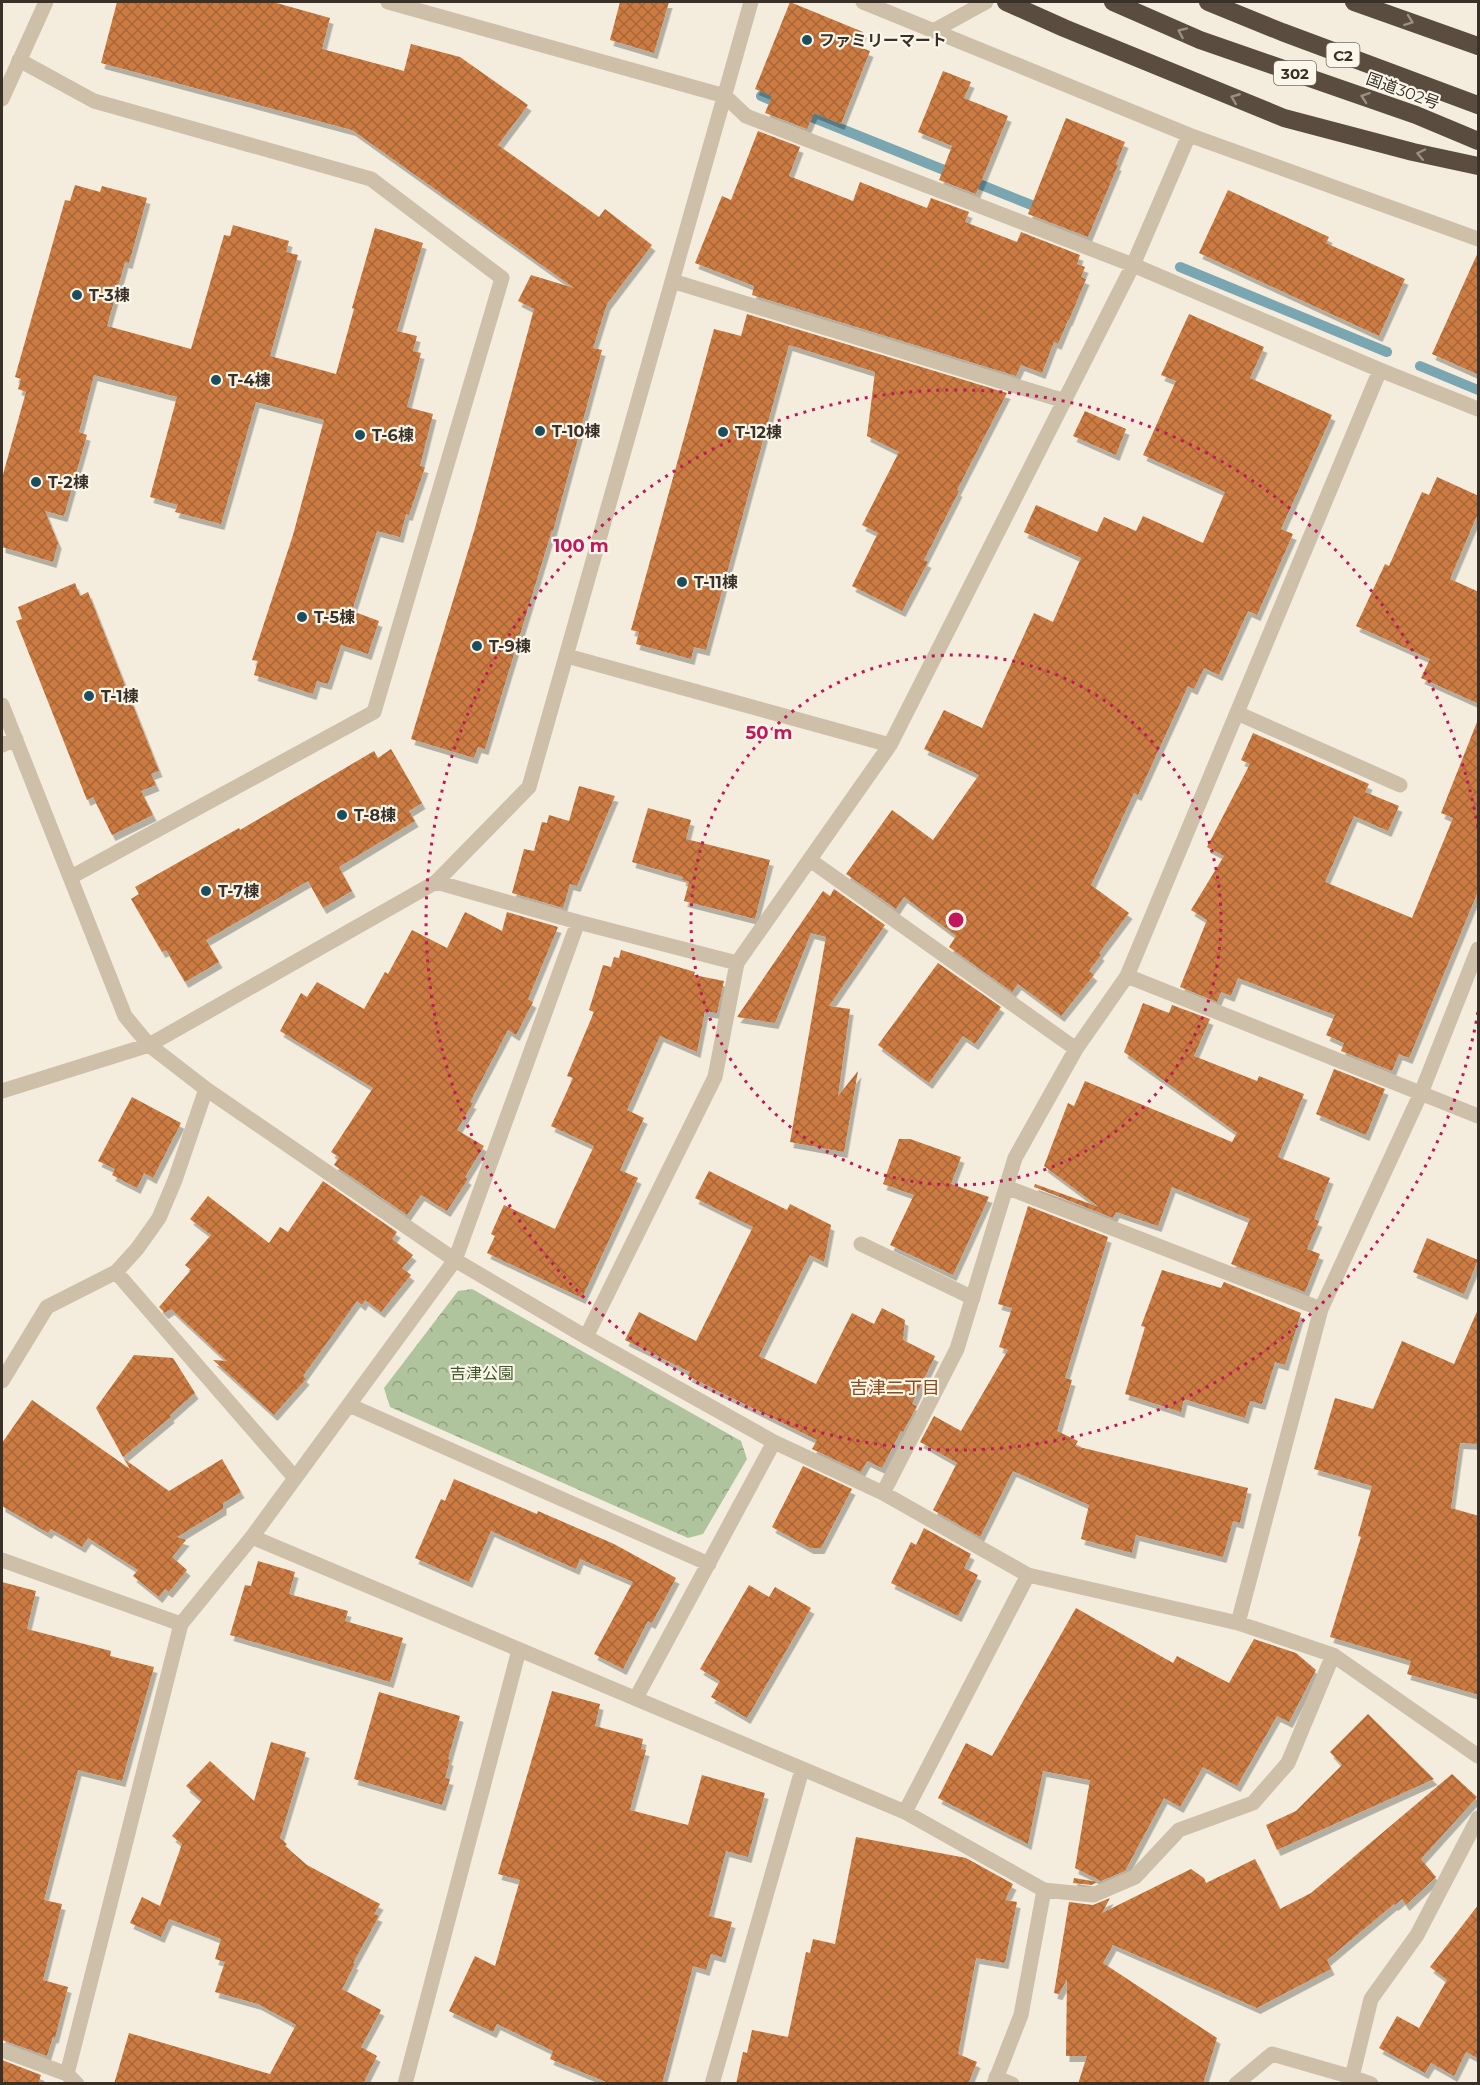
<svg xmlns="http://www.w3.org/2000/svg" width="1480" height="2085" font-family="Montserrat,'Noto Sans JP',sans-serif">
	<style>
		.park { fill: url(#park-crowns) }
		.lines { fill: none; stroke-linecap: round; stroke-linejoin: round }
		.stream { stroke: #7aa6b2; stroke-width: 10 }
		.building { fill: url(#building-cross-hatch); filter: url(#shadow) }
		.lane { stroke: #cdbfa8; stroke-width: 15 }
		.street { stroke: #cdbfa8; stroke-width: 15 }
		.highway { stroke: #5a4c3f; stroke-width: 18 }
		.oneway { stroke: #9a9083 }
		.ring { fill: none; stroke: #c2185b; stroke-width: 3; stroke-dasharray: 3 6 }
		.poi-dot { fill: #1b4d5d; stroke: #fbf6ea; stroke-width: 2 }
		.labels { text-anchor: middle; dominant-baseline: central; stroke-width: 4.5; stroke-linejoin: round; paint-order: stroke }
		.shield { fill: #fbf6ea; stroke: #736c62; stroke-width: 1.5 }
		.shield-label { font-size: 15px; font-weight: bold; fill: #393128 }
		.poi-label { font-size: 16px; font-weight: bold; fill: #393128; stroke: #fbf6ea; text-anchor: start }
		.street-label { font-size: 16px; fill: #393128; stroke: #fbf6ea }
		.park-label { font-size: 16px; fill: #40592b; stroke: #fbf6ea }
		.neighbourhood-label { font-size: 18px; fill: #8c4b1d; stroke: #fbf6ea }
		.centre { fill: #c2185b; stroke: #fbf6ea; stroke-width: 3 }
		.ring-label { font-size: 18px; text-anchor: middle; font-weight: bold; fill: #c2185b; stroke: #fbf6ea; stroke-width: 4.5; stroke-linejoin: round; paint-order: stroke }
	</style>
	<defs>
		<pattern id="park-crowns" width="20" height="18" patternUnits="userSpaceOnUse" patternTransform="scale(1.5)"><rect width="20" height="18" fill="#afc49c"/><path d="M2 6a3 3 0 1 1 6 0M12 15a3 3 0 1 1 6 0" fill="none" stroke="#8fa07f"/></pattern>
		<pattern id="building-cross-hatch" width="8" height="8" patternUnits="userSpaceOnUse" patternTransform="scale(1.5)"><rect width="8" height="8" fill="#cc7c42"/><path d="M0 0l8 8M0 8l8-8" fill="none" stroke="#a76637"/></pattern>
		<filter id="shadow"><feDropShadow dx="3.5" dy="6" stdDeviation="0" flood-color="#0004"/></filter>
	</defs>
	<rect width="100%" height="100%" fill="#f4eddd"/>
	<path class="park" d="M472,1289l269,152 6,18 -44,75 -15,4 -298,-131 -6,-19 74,-97z"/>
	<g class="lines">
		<path class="stream" d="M761,96l21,9
			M799,112l155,62
			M969,180l75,30
			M1180,267l207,85
			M1420,366l58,24"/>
	</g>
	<path class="building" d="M117,2h156l57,16 -8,31 82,22 7,-27 49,13 68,48 -30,40 101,72 6,-8 47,36 -45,59 -14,44 9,2 -49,181 -1,-1 -67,219 -7,-2 -4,11 -63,-19 64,-211 59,-219 -16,-8 13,-26 43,13 -222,-158 -251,-67z
		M620,2h49l-15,51 -44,-13z
		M790,2l73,30 -6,14 13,5 -29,73 -27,-11 -7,16 -42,-16 7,-17 -17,-7z
		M943,71l28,11 -7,16 44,18 -32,78 -37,-14 13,-34 -34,-14z
		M1066,118l59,24 -9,22 2,1 -30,72 -60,-23z
		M758,131l42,16 -11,29 64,25 7,-19 67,26 4,-10 38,14 -4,10 52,20 4,-10 59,23 -3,9 8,3 -4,10 5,2 -17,41h-1l-10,24 -4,-2 -12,31 -21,-8 -5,11 -264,-81 2,-9 -59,-23 27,-67 9,4z
		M75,185l25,7 2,-6 45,12 -18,65 -4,-1 -18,64 84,23 33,-114 6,1 3,-11 56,16 -3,11 12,3 -28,101 66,18 18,-65 -2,-1 23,-80 48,15 -26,88 20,5 -4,15 8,2 -14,54 26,7 -13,52 5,1 -16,48 -3,-1 -6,23 -23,-6 -25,80 27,10 -11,33 -27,-9 -13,39 -11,-3 -4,13 -59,-19 4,-14 -6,-1 41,-125 31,-115 -68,-18 -35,122 -46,-12 3,-7 -28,-8 27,-100 -83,-22 -15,57 8,3 -23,81 -19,-5 13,32 -5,19 -51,-15v-69l24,-86 -8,-3 3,-10 -6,-2 50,-177 5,1z
		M1228,190l101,47 -3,6 79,36 -26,57 -180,-83z
		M1479,250v125l-47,-21z
		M747,314l260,79 -50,97 2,1 -35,69 4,2 -26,49 -50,-25 26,-53 -16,-8 37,-73 -32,-16 8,-64 -86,-27 -83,305 -12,-3 -3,12 -55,-15 3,-12 -8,-2 83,-301 27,7z
		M1189,314l75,33 -14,31 82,37 -51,114 12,5 -36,81 -9,-4 -29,64 -15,-7 -10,21 -6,-3 -50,109 -4,-2 -43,92 38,28 -30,40 2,2 -12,16 5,4 -33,41 -43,-32 -6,8 -63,-45 7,-11 -52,-39 -8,12 -50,-35 46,-64 41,30 46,-65 -55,-26 20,-39 38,18 52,-115 19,9 28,-64 -57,-26 12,-27 61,27 7,-15 32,14 7,-15 60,27 22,-51 -82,-37 33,-74 -15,-6z
		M1085,411l41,18 -10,26 -43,-19z
		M1437,477l42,19v15l-29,68 29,13v112l-58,-26 9,-19 -74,-33 29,-62 4,2 33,-74 7,3z
		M75,583l5,13 8,-4 71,179 -8,3 5,11 -15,6 12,24 -41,20 -19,-38 -6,3 -71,-179 6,-2 -4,-12z
		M1477,722h2v167l-70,169 -10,-4 -7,17 -51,-20 3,-8 -18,-8 9,-20 -97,-37 -7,18 -10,-4 -4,10 -37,-15 27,-67 -16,-10 33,-54 -17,-9 43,-83 -9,-4 12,-27 116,51 -4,8 34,14 -11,25 -34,-15 -29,66 87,36 41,-100 -12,-5z
		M391,749l31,54 -13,8 6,10 -76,46 13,24 -29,17 -15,-27 -102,59 13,22 -34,20 -19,-32 -4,2 -31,-53 8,-5 -4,-7 104,-59 1,2 134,-79 4,7z
		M579,786l36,10 -38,90 -7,-2 -7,24 -51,-15 12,-44 10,2 8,-29 5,1 2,-8 20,6z
		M648,808l43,12 -5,19 84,21 -15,59 -71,-18 5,-19 -7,-2 1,-3 -51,-15z
		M834,889l51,36 -56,81 21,3 -12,87 20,-25 -14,81 -54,-10 36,-205 -15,-4 -36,90 -38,-6 86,-126 7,5z
		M465,912l37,19 5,-19 51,15 -30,72 5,3 -17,33 -8,-5 -38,72 3,1 -16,27 27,16 -19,31 3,2 -21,32 -26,-16 -14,20 -73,-50 5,-8 -8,-5 42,-64 -93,-57 21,-38 6,4 10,-15 47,27 21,-37 3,2 24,-44 35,18z
		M621,950l74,22 -1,3 30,6 -7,32 -12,-2 -8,41 -37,-16 -33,74 17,8 -24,52 18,8 -56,120 -95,-45 8,-17 -4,-2 13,-29 51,24 39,-83 -43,-20 22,-48 -6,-2 27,-64 -5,-2 14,-45 8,2 3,-10 5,1z
		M938,963l63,44 -26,37 -12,-8 -34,47 -51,-38z
		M1143,1003l26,10 3,-8 38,14 -16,37 63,25 2,-5 45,18 -26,63 52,21 -16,41 5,2 -12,28 13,5 -15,38 -74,-28 19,-45 -78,-32 -14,39 -42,-14 -3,6 -79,-31 1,-3 64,23 -55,-41 24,-63 6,3 11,-25 147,61 5,-9 -113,-81z
		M1334,1069l51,20 -19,46 -50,-21z
		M132,1097l49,26 -28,55 -9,-5 -7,15 -25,-13 3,-6 -17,-8z
		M899,1139h11l51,18 -10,27 38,13 -36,78 -63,-30 24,-50 -31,-11z
		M709,1171l78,39 3,-6 41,21 -7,37 -14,-7 -51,101 57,28 36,-71 22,11 8,-16 23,12 -2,20 32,16 -23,48 5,2 -14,26 -2,-1 -19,37 -15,-7 -6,11 -49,-23 5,-9 -129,-64 2,-4 -65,-32 14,-28 57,29 57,-114 -58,-29z
		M323,1181l74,51 -5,7 21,16 -11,13 9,7 -30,37 -16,-12 -3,5 -5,-4 -54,75 3,3 -32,36 -61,-55 14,1 -56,-52 -6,4 -6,-6 32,-37 -6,-5 26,-30 -21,-16 18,-23 61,47 11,-16 8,5z
		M1028,1206l80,31 -43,141 7,2 -15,51 21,10 -3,5 173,42 -8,35 -7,-2 -10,36 -87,-22 -4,18 -51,-14 8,-34 -76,-34 -33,66 -47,-27 24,-47 -37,-21 14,-26 27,15 47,-81 -9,-3 13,-39 -14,-4z
		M1427,1238l51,22 -14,34 -51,-22z
		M1162,1270l59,18 3,-6 77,31 -16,52 -10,-3 -13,42 -12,-3 -5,17 -61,-19 -3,13 -56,-18 20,-67 -4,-1z
		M1479,1307v137l-19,-1 -9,65 28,8v179l-72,-21 4,-13 -81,-24 31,-100 -3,-1 14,-50 -58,-17 21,-71 38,11 29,-68 52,23z
		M134,1355l39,3 22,35 -25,22 1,2 -48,40 -27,-49z
		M32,1400l98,69 -6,-10 45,32 53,-32 19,33 -18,11v6l-46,28 9,3 -14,17 15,13 -18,22 -4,-3 -6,8 -26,-21 5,-6 -50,-32 -6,9 -31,-18 -3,4 -46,-27v-63z
		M803,1466l49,23 -31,59h-11l-38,-21z
		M454,1479l83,35 1,-3 76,33 62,34 -24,45 -4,-2 -25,48 -29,-15 39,-72 -53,-23 -4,10 -85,-38 -22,51 -54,-24 26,-59 4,2z
		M924,1528l47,26 -7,14 14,7 -20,41 -67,-33 20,-41 5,3z
		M258,1561l37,11 -6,22 59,17 -3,10 58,17 -13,44 -160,-47 15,-50 6,1z
		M2,1582l34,9 -9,38 84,22 -1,5 44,11 -32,114 -44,-11 -34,130 18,4 -19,76 25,7 -13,51 -2,-1 -6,19 -45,-16z
		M749,1585l20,12 6,-10 36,21 -64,110 -36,-21 9,-16 -20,-12z
		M1076,1608l97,55 4,-7 52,27 25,-44 42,14 20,17 -27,52 -12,-6 -40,70 -34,-19 -23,40 -16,-9 -39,73 -24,10 -26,-13 15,-88 -47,-9 -15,73 -90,-46 28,-55 26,13z
		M552,1691l48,13 -5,22 48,13 -2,10 5,1 -16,60 58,15 14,-50 63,18 -17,64 -22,-6 -17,65 23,6 -10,35 -11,-3 -5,16 -13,-4 -31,118h-51l-61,-25 3,-8 -56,-27 -4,8 -44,-21 26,-55 20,10 25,-86 -22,-6z
		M379,1692l81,24 -12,43 2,1 -5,18 5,1 -8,26 -88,-26z
		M1368,1714l66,65 -157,71 -11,-25 30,-14 46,-46 -12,-13z
		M271,1742l35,10 -26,86 7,6 -2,2 22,19 73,39 -6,10 5,2 -26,47 2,1 -13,25 39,21 -20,37 16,9 -14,28h-249l15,-51 141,41 26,-49 -38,-21 -43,-12 10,-30 -10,-3 6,-20 -52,-20 -8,18 -31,-14 12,-26 18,9 22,-62 -10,-8 30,-36 -16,-14 24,-25 44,40z
		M1452,1774l25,23 -56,62 15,18 -30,28 -4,-6 -7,6 -1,-1 -67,56 4,9 -74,39 -144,-63 -10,18 114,75 -14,46h-125l9,-28h-21l1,-77 -8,15 -5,-1 15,-91 24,3 17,-7 -8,15 89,-44 13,9 2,5 49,-24 25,50 31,-16z
		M856,1837l110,21 47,26 -8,16 12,2 -12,61 -29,-5 -18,96 19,8 -9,22h-232l7,-32 4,1 5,-23 36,7 18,-85 4,1 3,-14 22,5z
		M1074,1878l24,4 -7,3 -18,-2z
		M1479,1904v155l-13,-7 -12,24 -23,-13 -6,10 -46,-25 18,-32 22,12 28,-48 -17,-13z
		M2,2060l39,15 -3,9h-36z"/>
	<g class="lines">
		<path class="lane" d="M19,60l75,41 277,78 131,99 -128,434 -303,165
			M1237,713l163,72
			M861,1244l112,54"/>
		<path class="street" d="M388,2l337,94 21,20 387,149 247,105 98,39
			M863,2l326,133 289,104
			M935,30l51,-28
			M2,99l44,-97
			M672,281l393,120
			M567,656l323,89
			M2,705l123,311 24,29 57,44 249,171 131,77 188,105 109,51 145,82 210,48 95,32 145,101
			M2,745l14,-6
			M810,860l266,189
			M436,882l142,40
			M1127,976l351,140
			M2,1091l147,-46 287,-163 93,-95 222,-785
			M1006,1187l315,122
			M116,1272l179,206
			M586,1337l129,-260 22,-114 153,-218 243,-480 56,-130
			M2,1381l45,-74 69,-35 21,-23 22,-31 16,-38 31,-91
			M349,1405l360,159
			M883,1493l74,-144 58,-191 61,-109 51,-73 253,-606
			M252,1537l653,275 139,78 49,5 42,-18 44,-47 74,-27 35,-40 45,-108
			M2,1560l179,64
			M1238,1623l83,-314 100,-216 57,-144
			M636,1698l138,-256
			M905,1812l123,-237
			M2,2050l65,24 10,10
			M67,2074l114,-450 71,-87 203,-277 123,-338 159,41
			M996,2077l16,7
			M405,2084l114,-434
			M712,2084l90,-314
			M994,2084l27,-69 23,-125
			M1236,2084l36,-30 80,23
			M1371,2084l-19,-7 19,-78 46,-64 61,-117"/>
		<path class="highway" d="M1006,2l58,26 220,90 129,34 65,14
			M1113,2l87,38 216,75 62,26
			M1208,2l74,30 196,73
			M1354,2l124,44"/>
	</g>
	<defs><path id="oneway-chevron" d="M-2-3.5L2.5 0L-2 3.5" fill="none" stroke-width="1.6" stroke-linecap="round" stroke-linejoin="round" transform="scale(1.5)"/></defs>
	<g class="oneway">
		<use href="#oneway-chevron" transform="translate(1409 21) rotate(20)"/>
		<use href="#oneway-chevron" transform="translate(1182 32) rotate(-156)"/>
		<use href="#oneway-chevron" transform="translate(1365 97) rotate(-161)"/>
		<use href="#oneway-chevron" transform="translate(1235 98) rotate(-158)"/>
		<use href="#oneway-chevron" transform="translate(1421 154) rotate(-168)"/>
	</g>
	<g class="ring">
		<circle cx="956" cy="920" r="265"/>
		<path d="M1478 1012A530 530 0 1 1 1478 828"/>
	</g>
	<g class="poi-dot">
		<circle cx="807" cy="40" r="6"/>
		<circle cx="77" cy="295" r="6"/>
		<circle cx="216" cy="380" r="6"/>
		<circle cx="540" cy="431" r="6"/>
		<circle cx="723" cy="432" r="6"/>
		<circle cx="360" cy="435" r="6"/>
		<circle cx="36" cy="482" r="6"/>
		<circle cx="682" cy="582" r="6"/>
		<circle cx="302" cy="617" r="6"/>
		<circle cx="477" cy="646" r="6"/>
		<circle cx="89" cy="696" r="6"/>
		<circle cx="342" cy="815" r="6"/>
		<circle cx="206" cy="891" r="6"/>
	</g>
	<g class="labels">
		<g class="shield">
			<rect x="1326.5" y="43" width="33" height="24" rx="4.5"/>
			<rect x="1274" y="61" width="42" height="24" rx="4.5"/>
		</g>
		<g class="shield-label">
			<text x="1343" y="55">C2</text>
			<text x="1295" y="73">302</text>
		</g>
		<g class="poi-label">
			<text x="819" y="40">ファミリーマート</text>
			<text x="89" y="295">T-3棟</text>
			<text x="228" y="380">T-4棟</text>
			<text x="552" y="431">T-10棟</text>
			<text x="735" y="432">T-12棟</text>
			<text x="372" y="435">T-6棟</text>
			<text x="48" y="482">T-2棟</text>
			<text x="694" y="582">T-11棟</text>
			<text x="314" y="617">T-5棟</text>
			<text x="489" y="646">T-9棟</text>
			<text x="101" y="696">T-1棟</text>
			<text x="354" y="815">T-8棟</text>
			<text x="218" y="891">T-7棟</text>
		</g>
		<g class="street-label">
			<text transform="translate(1403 91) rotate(20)">国道302号</text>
		</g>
		<g class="park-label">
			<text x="482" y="1373">吉津公園</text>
		</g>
		<g class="neighbourhood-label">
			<text x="895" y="1388">吉津二丁目</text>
		</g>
	</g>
	<circle cx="956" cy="920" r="9" class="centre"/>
	<g class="ring-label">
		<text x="581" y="552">100 m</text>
		<text x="769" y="739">50 m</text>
	</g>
	<rect width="1480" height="2085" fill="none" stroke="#393128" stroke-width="6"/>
</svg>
